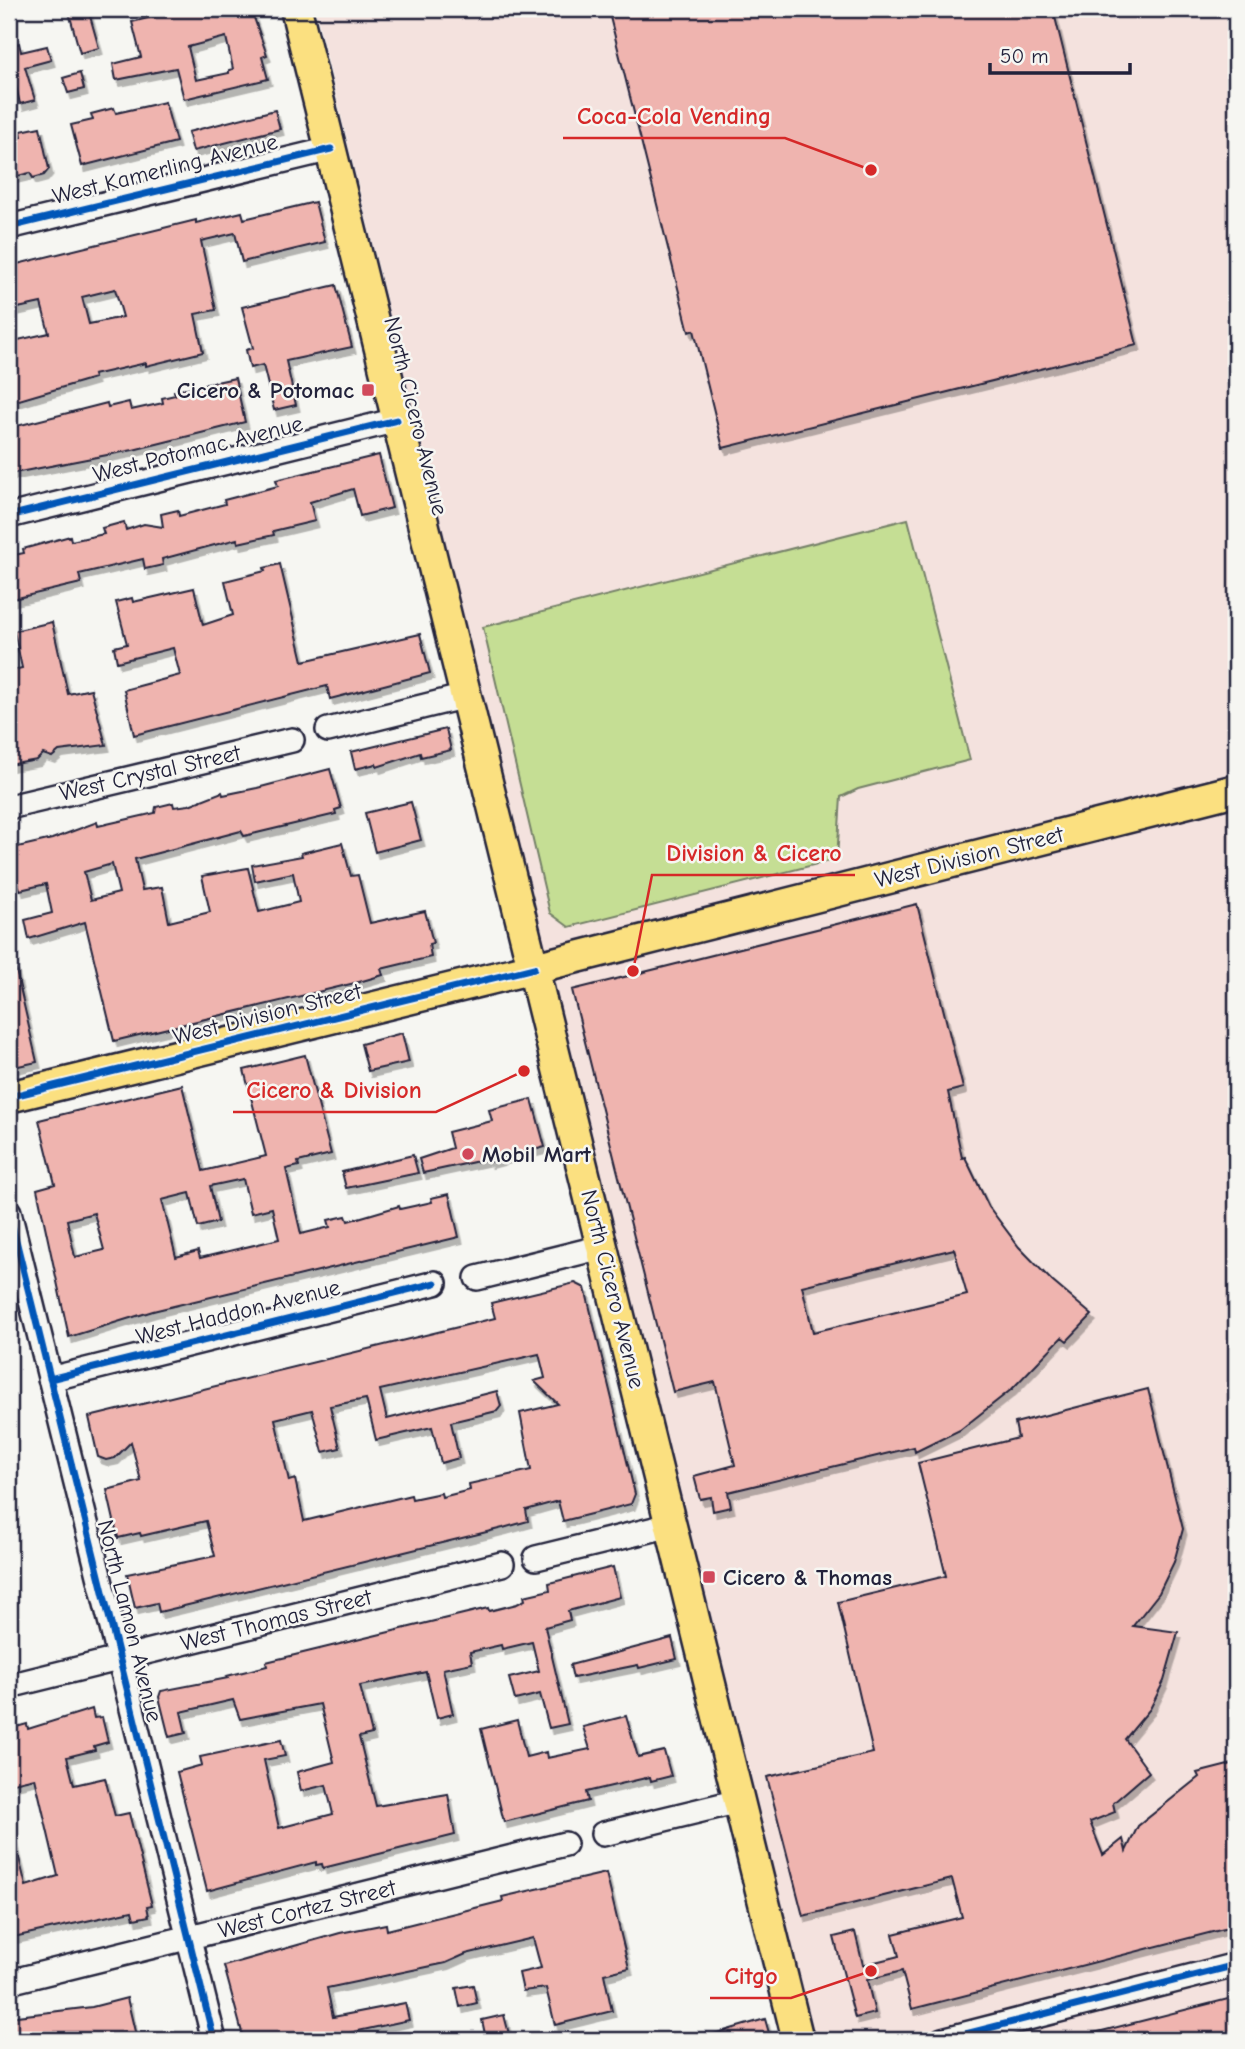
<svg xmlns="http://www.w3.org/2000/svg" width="1245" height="2049" font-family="'Comic Neue',sans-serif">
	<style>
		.built { fill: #f4e2de }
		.green { fill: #c5de94; stroke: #748068; stroke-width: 2 }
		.building { fill: #efb4af; stroke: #22223b; stroke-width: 2; fill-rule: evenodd; filter: url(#shadow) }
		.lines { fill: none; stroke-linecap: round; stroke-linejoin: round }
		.minor-casing { stroke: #22223b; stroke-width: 28 }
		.major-casing { stroke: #22223b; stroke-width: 35 }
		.minor { stroke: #f6f6f2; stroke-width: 23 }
		.major { stroke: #fbe080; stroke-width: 30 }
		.cycleway-casing { stroke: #f6f6f2; stroke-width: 11 }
		.cycleway { stroke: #0057b8; stroke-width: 7 }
		.poi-dot { fill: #d1495b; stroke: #f6f6f2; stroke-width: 2.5 }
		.labels { text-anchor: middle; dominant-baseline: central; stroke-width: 5; stroke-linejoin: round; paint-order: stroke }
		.street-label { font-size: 23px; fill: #22223b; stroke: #f6f6f2 }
		.poi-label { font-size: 23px; font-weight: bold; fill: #22223b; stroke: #f6f6f2; text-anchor: start }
		.leader { fill: none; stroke: #d62828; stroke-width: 2.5 }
		.callout-dot { fill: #d62828; stroke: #f6f6f2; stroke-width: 2.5 }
		.callout-label { font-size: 24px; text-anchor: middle; font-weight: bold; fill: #d62828; stroke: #f6f6f2; stroke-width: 5; stroke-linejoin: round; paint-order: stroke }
	</style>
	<defs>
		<filter id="shadow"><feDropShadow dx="3.5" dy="6" stdDeviation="0" flood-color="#0004"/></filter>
	</defs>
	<rect width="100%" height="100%" fill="#f6f6f2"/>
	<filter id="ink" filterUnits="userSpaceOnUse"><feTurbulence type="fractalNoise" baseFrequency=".0143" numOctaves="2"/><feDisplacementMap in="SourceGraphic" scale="14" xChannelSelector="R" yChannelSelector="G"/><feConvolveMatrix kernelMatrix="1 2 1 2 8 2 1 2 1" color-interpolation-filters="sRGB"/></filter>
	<g filter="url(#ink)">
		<path class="built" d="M315,9h921v2031h-424z"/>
		<path class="green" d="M908,519l62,241 -112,29 -17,8 -4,62 -268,68 -19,-14 -67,-286z"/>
		<path class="building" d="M68,9h20l11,39 -19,5z
			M162,9h89l16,46 -5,2 6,22 -84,20 -8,-31 -60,12 -3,-16 28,-7 -9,-35 32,-8zM226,37l7,32 -4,1v3l-33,7 -8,-33z
			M608,9h445l84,336 -414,103 -29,-118 -5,2z
			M19,43l2,9 26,-6 4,14 -26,7 10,33 -15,4 -11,-49v-9z
			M80,73l4,16 -16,4 -5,-15z
			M165,102l11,40 -94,24 -11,-41 22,-5 -2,-6 23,-6 2,5z
			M275,110l5,19 -87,22 -5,-19z
			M40,127l9,42 -5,6 -11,3 -3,-5 -21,5v-37l13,-4 -1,-6z
			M315,202l10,40 -83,20 -7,-29 -34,8 15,69 -21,4 8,38 -57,14v-3l-53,12 1,3 -85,25v-61l40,-9 -8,-30 -32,7v-44l187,-46v3l46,-11 2,7zM115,289l8,28 -34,7 -7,-27z
			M336,285l16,62 -66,14 10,44 -22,5 -11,-45 -13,3 -4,-18 7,-2 -11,-41z
			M235,378l10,44 -112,28 -124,24v-46l98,-25 1,4 21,-5 2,8 32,-7 -1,-5 13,-3 -1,-4z
			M379,455l13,53 -32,8 -7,-27 -43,13 5,19 -42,10 1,4 -36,8 -1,-4 -75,20 1,6 -18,4 -2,-10 -64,15 2,9 -72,17v-44l15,-3 -1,-4 47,-13 1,5 33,-7 -2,-6 22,-6 2,8 18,-6 19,3 -2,-13 17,-4 1,6 46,-12 -1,-4 54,-14 -2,-6z
			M280,564l23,97 117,-27 10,39 -100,26 -3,-13 -193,49 -10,-45 56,-15 -7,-27 -56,14 -3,-15 13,-3 -11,-42 16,-4 1,4 61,-14 9,37 30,-10 -8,-34 40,-10 -1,-3z
			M52,622l16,72 23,-5 15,56 -47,6 -7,6 -9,-3 -6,6 -28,5v-45l6,-2 -6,-25v-22l13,-3 -8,-37z
			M446,729l5,21 -30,7 -1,-4 -43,14 -1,-3 -21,5 -4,-17z
			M330,769l11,39 -6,2 1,4 -92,22 -3,-5 -106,28 7,31 20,-3 7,35 41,-10 -8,-36 46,-8 11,44 40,-10 -6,-29 -38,8 -3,-16 50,-9 -1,-3 41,-10 9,33 7,-1 12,48 55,-12 8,32 -4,1 2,13 -50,12 2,6 -24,7 -245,59 -29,-119 -56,17 -4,-19 27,-7 -6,-29 -26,6 -2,-8 -6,1 -3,-34 43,-10 45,-17 1,4 57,-13 1,-6 17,-4 1,4 15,-2 33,-13 1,3 34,-7zM112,864l7,29 -28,7 -7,-28z
			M411,802l10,38 -46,12 -10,-39z
			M917,904l46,184 -15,4 14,66 3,-1 24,50 30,40 34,35 39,33 -25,26 -5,-4 -50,52 -52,41 -45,22 -1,-5 -186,45 3,15 -18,4 -2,-14 -11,2 -6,-23 41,-11 -20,-83 -42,10 -101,-402zM954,1249l13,46 -154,37 -11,-46z
			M15,966l22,96 -28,6v-101z
			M402,1033l7,29 -41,9 -7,-27z
			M305,1055l26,99 -33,8 1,4 -13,3 15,65 29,-7 -2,-7 18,-4 2,5 51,-15 1,3 32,-7 -1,-4 18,-4 10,43 -306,74 -84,26 -32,-148 18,-5 -16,-64 143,-35 21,86 63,-15 -22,-86zM243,1179l8,34 21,-5 7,31 -79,19 -2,-7 -22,6 -14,-57 28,-7 8,34 20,-5 -8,-36zM94,1213l10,37 -29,7 -8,-37z
			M532,1099l13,48 -56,15 -1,-3 -65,14 -4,-14 33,-11 -4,-16 44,-11 -3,-11z
			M413,1155l5,18 -72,15 -4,-16z
			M575,1283l10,5 50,206 -4,10 -68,17 -5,-20 -32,9 2,11 -25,7 -323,79 -21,5 -2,-9 -22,5 -8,-34 88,-18 -9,-35 -65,15 -1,-3 -22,5 -11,-48 34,-9 -10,-39 -16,16 -9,2 -8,-3 -9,-40 406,-99 -4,-15zM539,1354l6,24 -11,3 24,23 -38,9 11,57 -62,14 1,6 -28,7 -1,-4 -29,6 -1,-4 -107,26 -9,-42 -6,2 -14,-62 37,-9 11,42 17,-4 -10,-42 36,-7 10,41 56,-13 9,36 18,-5 -8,-36 46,-11 4,-5 -4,-15 -110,28 -7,-29z
			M1148,1389l35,140 -9,33 -15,31 -26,33 45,6 -14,49 -14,28 -25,30 24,33 -36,31 2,9 -25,10 13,33 20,-16 3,12 12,-25 61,-49 -2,-4 39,-10v163l-324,83 -10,-38 -35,9 8,33 -20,5 -21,-81 21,-5 8,33 36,-9 -6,-22 69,-17 -10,-38 -149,37 -36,-139 106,-24 -35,-151 108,-26 -28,-113 100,-25 -3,-15z
			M613,1567l7,30 -52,14 2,9 -25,7 23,97 -19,4 -9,-34 -25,6 -6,-22 30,-7 -7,-29 -30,7 -1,-4 -31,7 2,11 -29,6 10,45 -16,4 -11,-46 -66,14 12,48 -13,3 17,69 72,-12 7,41 -132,33 -1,-4 -6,1v-3l-109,29 -30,-119 25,-7 -2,-8 81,-17 4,16 -21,4 15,68 54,-14 -7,-29 -25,6 -4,-19 37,-10 -14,-58 -80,15 -7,-19 -52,12 5,21 -17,4 -10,-40 2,-6 67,-13 -1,-2 40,-10 -1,-4 222,-54 1,3 28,-7 8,-4 -1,-4 26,-6 -1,-7z
			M672,1638l5,21 -38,9 -1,-3 -65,13 -3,-13z
			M92,1709l2,9 8,-1 6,25 -14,4 1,4 -28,7 7,28 31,-7 10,38 14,-3 23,92 -5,1 2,10 -15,3 -2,-8 -123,27v-99l5,-1 12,48 32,-10 -23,-98 -26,6v-55l18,-5 1,5z
			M626,1716l12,41 26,-6 7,25 -20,5 -1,-4 -64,15 2,9 -84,21 -23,-93 36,-9 9,37 20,-5 1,6 43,-9 -7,-22z
			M606,1873l23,95 -25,6 8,37 -57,14 -9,-37 -23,3 -4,-18 22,-5 -8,-30 -67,16 -20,9 -119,25 6,29 72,-14 4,17 -92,20h-73l-20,-74 116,-33 46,-9 1,6 116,-29 -1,-4z
			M473,1985l4,18 -17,4 -4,-19z
			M1236,1997v43h-149l-1,-5z
			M127,1998l10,42h-128v-23l83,-10z
			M504,2015l5,19 -23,5 -4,-19z
			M765,2019l6,21h-63l-1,-4z"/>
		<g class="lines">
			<defs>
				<path id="minor" d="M9,227l322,-78
					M9,516l388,-96
					M328,730l138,-34
					M9,807l283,-67
					M9,1212l205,828
					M477,1278l125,-31
					M50,1379l385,-96
					M536,1558l135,-33
					M9,1686l493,-122
					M603,1834l136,-33
					M9,1982l556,-138
					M942,2040l294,-75"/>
				<path id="major" d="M296,9l502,2031
					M9,1097l525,-129 702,-178"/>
			</defs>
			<use href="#minor" class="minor-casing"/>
			<use href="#major" class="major-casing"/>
			<use href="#minor" class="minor"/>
			<use href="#major" class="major"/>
			<defs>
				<path id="cycleway" d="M9,227l322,-78
					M9,516l388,-96
					M9,1097l525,-129
					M9,1212l205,828
					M50,1379l385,-96
					M942,2040l294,-75"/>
			</defs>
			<use href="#cycleway" class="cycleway-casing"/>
			<use href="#cycleway" class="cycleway"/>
		</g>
	</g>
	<g class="poi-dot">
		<rect x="361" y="383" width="14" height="14" rx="3.5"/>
		<circle cx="468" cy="1154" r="7"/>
		<rect x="702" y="1570" width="14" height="14" rx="3.5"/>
	</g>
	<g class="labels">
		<g class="street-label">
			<text transform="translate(165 169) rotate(-14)">West Kamerling Avenue</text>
			<text transform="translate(416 416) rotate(76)">North Cicero Avenue</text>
			<text transform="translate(198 449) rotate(-14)">West Potomac Avenue</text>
			<text transform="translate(150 773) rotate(-13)">West Crystal Street</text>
			<text transform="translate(969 857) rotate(-14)">West Division Street</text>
			<text transform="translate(267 1014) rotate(-14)">West Division Street</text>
			<text transform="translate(613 1289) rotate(76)">North Cicero Avenue</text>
			<text transform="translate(238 1312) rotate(-14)">West Haddon Avenue</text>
			<text transform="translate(276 1620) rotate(-14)">West Thomas Street</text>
			<text transform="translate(130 1621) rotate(76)">North Lamon Avenue</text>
			<text transform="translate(307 1909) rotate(-14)">West Cortez Street</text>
		</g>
		<g class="poi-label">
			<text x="354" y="390" text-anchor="end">Cicero &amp; Potomac</text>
			<text x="482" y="1154">Mobil Mart</text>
			<text x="723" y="1577">Cicero &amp; Thomas</text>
		</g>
	</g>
	<path class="leader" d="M871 170L785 138H563M633 971L652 875H855M524 1071L436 1112H233M871 1971L791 1998H710"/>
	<g class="callout-dot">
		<circle cx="871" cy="170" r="7"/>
		<circle cx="633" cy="971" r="7"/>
		<circle cx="524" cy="1071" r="7"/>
		<circle cx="871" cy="1971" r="7"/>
	</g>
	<g class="callout-label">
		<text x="674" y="124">Coca-Cola Vending</text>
		<text x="754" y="861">Division &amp; Cicero</text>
		<text x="334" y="1098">Cicero &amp; Division</text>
		<text x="751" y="1984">Citgo</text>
	</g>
	<rect width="1245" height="2049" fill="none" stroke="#f6f6f2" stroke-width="35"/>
	<rect x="18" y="18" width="1210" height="2014" fill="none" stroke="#22223b" stroke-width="2.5" filter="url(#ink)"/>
	<path d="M990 63v10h140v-10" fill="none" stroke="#22223b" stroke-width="3.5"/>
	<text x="1000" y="63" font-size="21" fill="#22223b" stroke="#f6f6f2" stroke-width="5" paint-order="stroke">50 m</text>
</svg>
